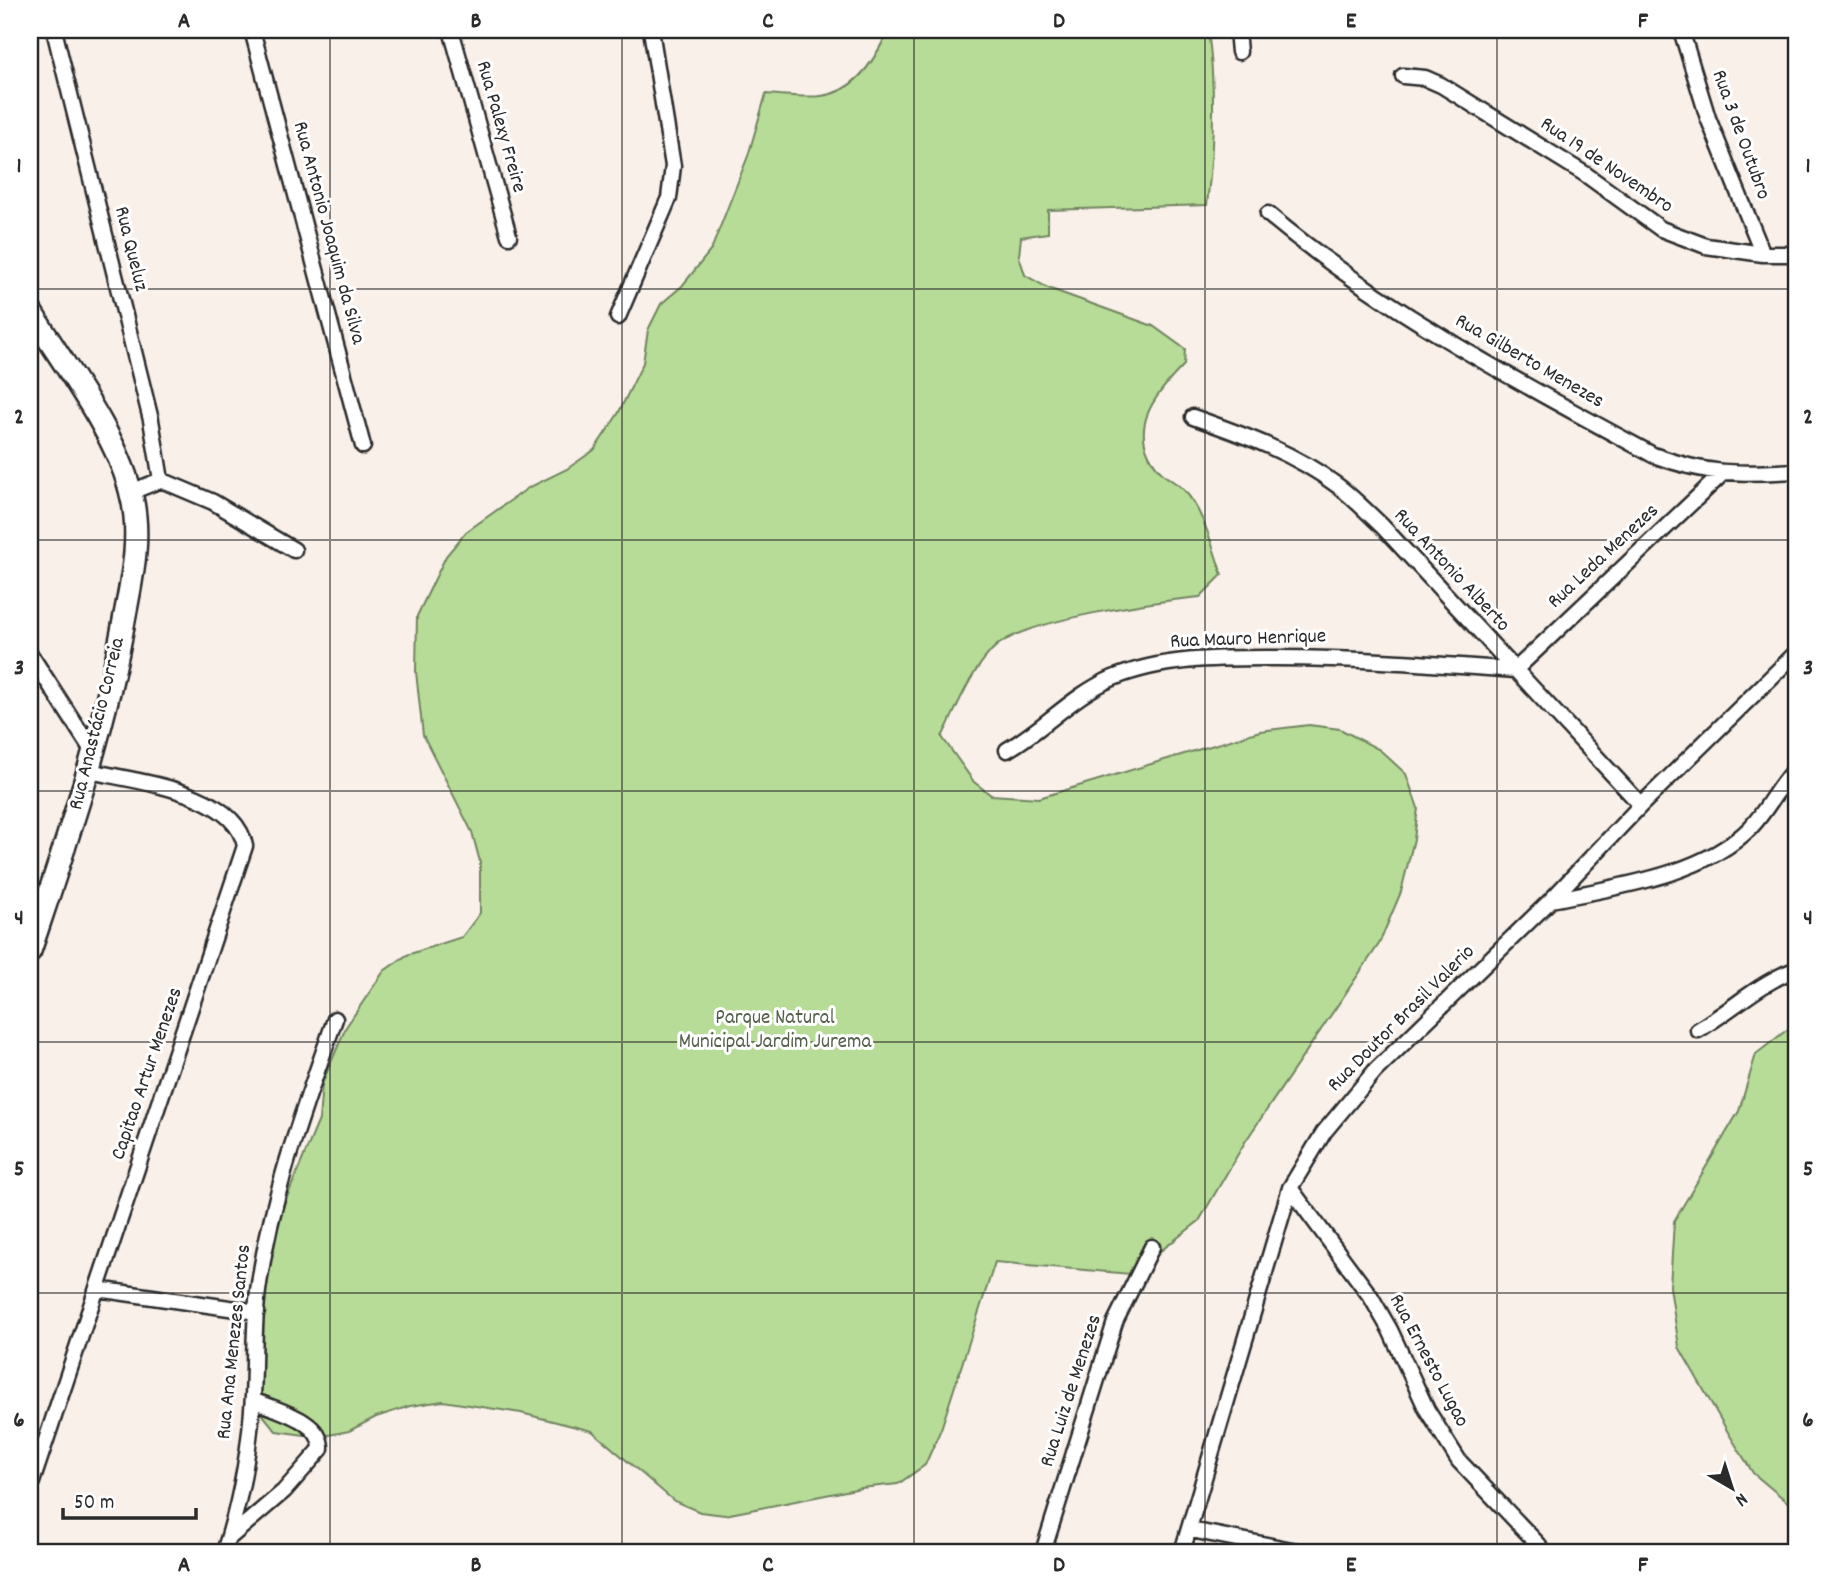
<svg xmlns="http://www.w3.org/2000/svg" width="1827" height="1582" font-family="Dekko,sans-serif">
	<style>
		.green { fill: #b7dc97; stroke: #718461; stroke-width: 2 }
		.lines { fill: none; stroke-linecap: round; stroke-linejoin: round }
		.street-casing { stroke: #2b2b2b; stroke-width: 19 }
		.secondary-casing { stroke: #2b2b2b; stroke-width: 26 }
		.street { stroke: #fff; stroke-width: 14 }
		.secondary { stroke: #fff; stroke-width: 21 }
		.grid { fill: none; stroke: #2b2b2b; stroke-width: 2; stroke-opacity: 0.55 }
		.labels { text-anchor: middle; dominant-baseline: central; stroke-width: 6; stroke-linejoin: round; paint-order: stroke }
		.street-label { font-size: 21px; fill: #2b2b2b; stroke: #fff }
		.park-label { font-size: 21px; fill: #55604b; stroke: #fff }
		.neatline { fill: none; stroke: #2b2b2b; stroke-width: 2.5 }
		.grid-label { font-size: 23px; text-anchor: middle; font-weight: bold; fill: #2b2b2b }
	</style>
	<rect width="100%" height="100%" fill="#f9f0e9"/>
	<filter id="ink" filterUnits="userSpaceOnUse"><feTurbulence type="fractalNoise" baseFrequency=".0143" numOctaves="2"/><feDisplacementMap in="SourceGraphic" scale="14" xChannelSelector="R" yChannelSelector="G"/><feConvolveMatrix kernelMatrix="1 2 1 2 8 2 1 2 1" color-interpolation-filters="sRGB"/></filter>
	<g filter="url(#ink)">
		<path class="green" d="M888,30h320c8,58 6,116 -1,175l-159,5v23l-27,4 -2,19 6,19 23,13 105,38 32,23 -1,16c-29,29 -60,66 -24,106 7,8 18,12 25,20 19,22 28,57 37,84l-22,22c-41,4 -180,23 -207,52 -24,25 -35,57 -51,88l32,45 17,13 48,3 221,-67 49,-6 31,4 40,21 26,24 12,34 -4,31 -13,53 -22,52 -134,198 -46,79 -68,53 -136,-12 -54,167 -16,36 -27,19 -37,4 -136,27 -25,-3 -26,-11 -82,-70 -71,-18 -78,-12 -33,5 -34,11 -27,14 -30,6 -43,-6 -18,-22 -11,-71 22,-98 50,-120 3,-36 24,-57 38,-56 23,-16 55,-18 18,-24v-51l-8,-30 -49,-97 -7,-63 1,-56 29,-60 20,-24 62,-44 39,-19 27,-19 24,-36 25,-51 5,-33 13,-26 21,-18 29,-36 37,-94 18,-62c18,1 38,4 55,2 34,-4 55,-37 67,-66z
			M1797,1022v488l-44,-37 -24,-39 -50,-87 -9,-60 4,-66 65,-110 17,-57z"/>
		<g class="lines">
			<defs>
				<path id="street" d="M54,30l97,390 10,60
					M252,30l111,416
					M451,30l58,206
					M1237,30l2,22
					M1681,30l27,88 55,136
					M1403,76l22,2 16,7 144,89 76,55 45,17 57,8h34
					M1268,214c117,98 252,169 385,241 58,21 84,19 144,16
					M618,317l51,-119 4,-32 -22,-136
					M1193,417c51,18 102,36 145,69 16,12 30,27 44,40l259,279
					M161,480l52,22 81,48
					M131,492l30,-12
					M30,654l65,101
					M1515,670l207,-196
					M1007,750c38,-22 66,-55 106,-72 51,-21 108,-20 162,-20 80,0 160,6 240,12
					M1551,900c64,-13 153,-24 200,-73 18,-19 27,-42 46,-60
					M1698,1030c34,-20 62,-48 99,-61
					M1290,1188l81,109 19,33 37,80 32,51 80,84
					M97,1289l160,23
					M30,1488l215,-642c-10,-55 -108,-64 -155,-75
					M1191,1530l111,22
					M229,1538l55,-47 37,-42c1,-29 -46,-39 -68,-49
					M224,1552c16,-49 26,-105 29,-156 2,-37 0,-75 6,-112 13,-91 46,-178 76,-265
					M1043,1552l72,-230 37,-75
					M1182,1552l108,-364 34,-56 51,-61 176,-171 90,-95 156,-153"/>
				<path id="secondary" d="M30,310c32,53 85,121 100,180 12,41 3,84 -5,125 -20,116 -58,225 -95,336"/>
			</defs>
			<use href="#street" class="street-casing"/>
			<use href="#secondary" class="secondary-casing"/>
			<use href="#street" class="street"/>
			<use href="#secondary" class="secondary"/>
		</g>
	</g>
	<path class="grid" d="M330,30v1522M622,30v1522M914,30v1522M1205,30v1522M1497,30v1522M30,289h1767M30,540h1767M30,791h1767M30,1042h1767M30,1293h1767"/>
	<g class="labels">
		<g class="street-label">
			<text transform="translate(500 127) rotate(74)">Rua Palexy Freire</text>
			<text transform="translate(1740 135) rotate(70)">Rua 3 de Outubro</text>
			<text transform="translate(1606 166) rotate(34)">Rua 19 de Novembro</text>
			<text transform="translate(328 233) rotate(75)">Rua Antonio Joaquim da Silva</text>
			<text transform="translate(130 249) rotate(76)">Rua Queluz</text>
			<text transform="translate(1529 362) rotate(30)">Rua Gilberto Menezes</text>
			<text transform="translate(1604 557) rotate(-43)">Rua Leda Menezes</text>
			<text transform="translate(1451 571) rotate(47)">Rua Antonio Alberto</text>
			<text transform="translate(1248 640) rotate(-2)">Rua Mauro Henrique</text>
			<text transform="translate(98 724) rotate(-76)">Rua Anastácio Correia</text>
			<text transform="translate(1402 1019) rotate(-45)">Rua Doutor Brasil Valerio</text>
			<text transform="translate(148 1074) rotate(-71)">Capitao Artur Menezes</text>
			<text transform="translate(235 1342) rotate(-84)">Rua Ana Menezes Santos</text>
			<text transform="translate(1428 1361) rotate(62)">Rua Ernesto Lugao</text>
			<text transform="translate(1072 1391) rotate(-72)">Rua Luiz de Menezes</text>
		</g>
		<g class="park-label">
			<text x="775" y="1019">Parque Natural<tspan x="775" dy="24">Municipal Jardim Jurema</tspan></text>
		</g>
	</g>
	<rect width="1827" height="1582" fill="none" stroke="#fff" stroke-width="77"/>
	<g transform="translate(1732 1488) rotate(141)" stroke="#ffffff" stroke-width="5" paint-order="stroke">
	<path d="M0-5L12 26L0 18L-12 26Z" fill="#2b2b2b"/>
	<text y="-10" font-size="19" font-weight="bold" text-anchor="middle" fill="#2b2b2b">N</text>
	</g>
	<path d="M63 1508v10h133v-10" fill="none" stroke="#2b2b2b" stroke-width="3.5"/>
	<text x="74" y="1508" font-size="21" fill="#2b2b2b" stroke="#ffffff" stroke-width="5" paint-order="stroke">50 m</text>
	<rect x="38" y="38" width="1750" height="1506" class="neatline"/>
	<g class="grid-label">
		<text x="184" y="27">A</text>
		<text x="476" y="27">B</text>
		<text x="768" y="27">C</text>
		<text x="1059" y="27">D</text>
		<text x="1351" y="27">E</text>
		<text x="1643" y="27">F</text>
		<text x="19" y="172">1</text>
		<text x="1808" y="172">1</text>
		<text x="19" y="423">2</text>
		<text x="1808" y="423">2</text>
		<text x="19" y="674">3</text>
		<text x="1808" y="674">3</text>
		<text x="19" y="924">4</text>
		<text x="1808" y="924">4</text>
		<text x="19" y="1175">5</text>
		<text x="1808" y="1175">5</text>
		<text x="19" y="1426">6</text>
		<text x="1808" y="1426">6</text>
		<text x="184" y="1571">A</text>
		<text x="476" y="1571">B</text>
		<text x="768" y="1571">C</text>
		<text x="1059" y="1571">D</text>
		<text x="1351" y="1571">E</text>
		<text x="1643" y="1571">F</text>
	</g>
</svg>
